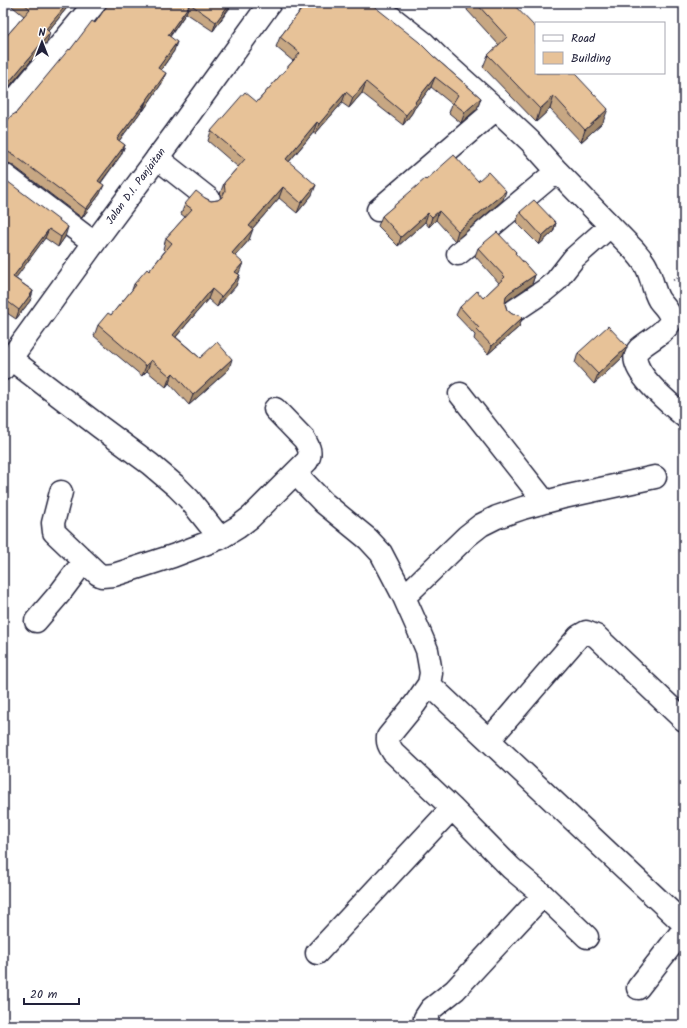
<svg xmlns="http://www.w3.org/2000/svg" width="687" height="1028" font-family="Kalam,sans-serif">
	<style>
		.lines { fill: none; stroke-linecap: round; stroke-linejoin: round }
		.minor-casing { stroke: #22223b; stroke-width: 25 }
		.major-casing { stroke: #22223b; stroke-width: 25 }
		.path { stroke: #22223b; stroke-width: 2.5; stroke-dasharray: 1 3; stroke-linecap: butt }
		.minor { stroke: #fff; stroke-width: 22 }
		.major { stroke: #fff; stroke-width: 22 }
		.wall { fill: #c7a783; stroke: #22223b }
		.shaded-wall { fill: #a2886a; stroke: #22223b }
		.building { fill: #e7c298; stroke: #22223b }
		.labels { text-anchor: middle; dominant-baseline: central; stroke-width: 3.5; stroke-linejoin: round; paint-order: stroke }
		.street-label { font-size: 11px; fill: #22223b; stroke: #fff }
	</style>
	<rect width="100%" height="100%" fill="#fff"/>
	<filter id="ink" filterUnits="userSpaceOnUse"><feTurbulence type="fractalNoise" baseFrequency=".025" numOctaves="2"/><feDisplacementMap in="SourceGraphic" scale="8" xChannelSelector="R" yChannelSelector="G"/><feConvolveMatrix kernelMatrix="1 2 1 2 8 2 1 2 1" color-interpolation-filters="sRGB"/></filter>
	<g filter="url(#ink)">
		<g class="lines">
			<defs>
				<path id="minor" d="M373,3l51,40 14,14 58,52 34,32 27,30 77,79c5,6 10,11 13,18 5,10 6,22 12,32 5,7 12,12 12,21 -6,12 -22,19 -32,28 -17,18 34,57 45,67
					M3,114l92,-111
					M157,158l52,41
					M3,174l91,69
					M378,210l118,-101
					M458,254l99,-83
					M514,311l30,-20 12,-10 18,-23 36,-32
					M11,359l89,68 50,37 27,23 12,12 31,39
					M460,394l85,108
					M296,474l28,29 44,36 13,14 23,44 12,27 11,26 2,11 2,12 -2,11 -14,20 -27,33c-1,6 2,10 5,15l59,56 59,60 32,27 44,42
					M61,492l-8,31 1,9 44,42 4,2 12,-1 59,-19 47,-18 18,-11 13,-10 56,-56c5,-8 2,-14 -3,-22l-29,-30
					M404,597l63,-61 14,-11 16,-8 26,-9 41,-11 91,-20
					M36,621l24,-28 24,-32
					M429,684l255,240
					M489,740l90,-104 7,-4 10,4 88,84
					M317,953l135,-145
					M638,988l46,-59
					M429,1025l-4,-7 6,-9 24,-19 88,-95"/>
				<g id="major">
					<path id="s1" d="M3,369l91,-126 81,-109 95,-131"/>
				</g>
			</defs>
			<use href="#minor" class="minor-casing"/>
			<use href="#major" class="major-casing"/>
			<path class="path" d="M673,280l11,-6"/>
			<use href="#minor" class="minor"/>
			<use href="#major" class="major"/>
		</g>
		<path class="wall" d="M8,3h63l-10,12 -2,3 -11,13 -1,11 -44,52v-54l21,-24z
			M109,3l123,2 -19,26 -27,-18 -16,24 4,14 -13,19 1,13 -19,28 -1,-1 -23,31 6,4 -4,10 -20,28 -1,11 -18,24 -71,-54 -6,-2h-2v-35l13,-14 54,-63 25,-27z
			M469,3h43l24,70 42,2 -1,2 26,45 -22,20 -31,-33 -14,13 -53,-55 5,-12 11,-10 -32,-35z
			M300,9l133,47 48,42 -4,11 -16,14 -12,-10 3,-9 -21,-17 -17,22 -2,4 -9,12 -41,-32 -13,15 -7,-5 -27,31 -2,-1 -24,29 23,33 -15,18 -18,-15 -27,31 -3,11 -14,16 4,17 -1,1 -2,12 -19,21 -9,-8 -32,38 24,21 29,11 -40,36 -20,-22 -3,4 -19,-16 -5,5 -48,-40 4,-11 13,-10 21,-25 2,-6 15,-13 16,-20 -2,-2 3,-11 19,-21 -4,-3 4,-10 20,-6 6,3 7,-1 3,-2 -1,-4 4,-11 14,-16 -30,-26 3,-10 46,-29 36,-41 -17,-14 4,-10 18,-23z
			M3,178l62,59 -7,10 -13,-9 -30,40 18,13 -3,10 -14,18 -12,-8z
			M426,180l52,1 25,19 -48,41 -19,-21 -7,7 -4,-5 -27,24 -20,-20 4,-10z
			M520,212l36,11 -3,9 -14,13 -23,-23z
			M478,248l38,4 -1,2 20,21 -3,9 -25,17 -2,2 2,7 5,4 10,4 -3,9 -31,27 -14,-15 1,-4 -19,-20 4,-8 23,-9 16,-15 -24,-27z
			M627,347l-4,10 -29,27 -19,-21 3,-10z"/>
		<path class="shaded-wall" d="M66,3h5l-10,12 -2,3 -17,20 4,-9z
			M230,3h2l-19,28 3,-9z
			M190,4l-4,9 -22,31 4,-9z
			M50,33l-3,9 -44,52v-2l2,-5z
			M177,42l-3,9 -19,27 3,-10z
			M166,73l-4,10 -19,28 3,-10z
			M435,77l-4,10 -17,22 -2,4 -9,12 3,-10 9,-13z
			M366,82l-4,11 -13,15 4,-10z
			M346,92l-4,11 -27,31 4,-10z
			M554,96l-4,13 -14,13 4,-13z
			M481,98l-4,11 -16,14 4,-11z
			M146,101l-4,9 -29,39 4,-10z
			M608,109l-5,13 -22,20 4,-12z
			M317,122l-4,11 -31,37 4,-11z
			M125,145l-4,10 -26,35 3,-9z
			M8,152l-3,10h-2v-9z
			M104,185l-4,9 -18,24 4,-9z
			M316,185l-4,10 -15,18 4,-10z
			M283,187l-4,11 -34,39 4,-11z
			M506,191l-3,9 -48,41 3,-10z
			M439,211l-3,9 -7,7 3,-10z
			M428,213l-3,9 -27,24 3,-9z
			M556,223l-3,9 -14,13 3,-9z
			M68,227l-3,10 -7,10 3,-10z
			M49,229l-4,9 -35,48 3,-9z
			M253,229l-4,11 -21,24 4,-11z
			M243,263l-4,10 -8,9 4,-10z
			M240,275l-4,11 -19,21 4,-10z
			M535,275l-3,9 -25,17 -4,4 3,-9 4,-4z
			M212,289l-4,10 -39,46 4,-10z
			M33,291l-3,10 -14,18 3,-9z
			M7,301l-3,10 -1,1v-5z
			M522,318l-3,9 -31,27 4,-8z
			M627,347l-4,10 -29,27 4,-10z
			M232,359l-3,10 -40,36 4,-10z
			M151,360l-4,11 -5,5 4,-10z
			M173,373l-4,10 -3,4 4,-11z"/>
		<path class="building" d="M23,3h43l-4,5 1,1 -17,20 4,4 -45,54 -2,-2v-45l27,-31z
			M109,3h121l-14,19 -26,-18 -22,31 9,7 -19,26 8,5 -20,28 -29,38 8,6 -27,36 6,4 -18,24 -72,-54 -6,-3 -5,1v-26l8,-11 5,-3 53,-64 1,1 22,-29 3,2z
			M305,3h65l49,39 14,14 48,42 -16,14 -12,-9 5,-8 -23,-18 -20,25 1,1 -10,12 -40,-33 -13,16 -7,-6 -27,32 -2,-2 -31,37 30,26 -15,18 -18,-16 -34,39 4,3 -21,24 11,10 -8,9 5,3 -19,22 -9,-8 -39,46 27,23 17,-16 15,17 -39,36 -20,-22 -3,3 -19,-16 -5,6 -48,-41 10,-12 3,2 25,-30 -2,-1 13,-15 2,2 23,-28 -6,-5 26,-29 -7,-5 11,-13 9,7 6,3 7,-1 4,-3 3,-6 -1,-8 21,-24 -34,-28 34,-39 12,10 43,-49 -20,-16 21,-27 -1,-1z
			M476,3h36l24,25v45h40l2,2 -1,1 31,33 -23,21 -31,-34 -14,13 -52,-54 19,-18z
			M454,155l24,26 10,-9 18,19 -48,40 -19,-20 -7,6 -4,-4 -27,24 -19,-21 43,-37 1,1z
			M3,178l65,49 -7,10 -12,-8 -36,48 20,14 -14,19 -12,-9 -4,6z
			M534,200l22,23 -14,13 -22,-24z
			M497,232l19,20 -1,1 20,22 -25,17 -4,4 -1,8 2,6 5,4 7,1 3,3 -30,28 -15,-16 2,-2 -19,-21 17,-16 6,7 22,-21 -27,-29z
			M608,326l19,20v1l-29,27 -20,-21z"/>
	</g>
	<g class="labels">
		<g class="street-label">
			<text stroke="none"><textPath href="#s1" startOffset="226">Jalan D.I. Panjaitan</textPath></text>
		</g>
	</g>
	<rect width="687" height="1028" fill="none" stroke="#fff" stroke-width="16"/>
	<rect x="8" y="8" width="671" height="1012" fill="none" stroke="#22223b" stroke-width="1.5" filter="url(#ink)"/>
	<rect x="535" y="22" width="130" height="52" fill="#ffffff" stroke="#a7a7b1"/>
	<rect x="543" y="35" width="20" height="6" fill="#ffffff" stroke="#a7a7b1"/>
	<text x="571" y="42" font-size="12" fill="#22223b">Road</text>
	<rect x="543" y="52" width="20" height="12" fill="#e7c298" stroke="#a7a7b1"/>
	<text x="571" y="62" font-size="12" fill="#22223b">Building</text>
	<g transform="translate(42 42)" stroke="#ffffff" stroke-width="3" paint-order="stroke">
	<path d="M0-3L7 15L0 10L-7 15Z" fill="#22223b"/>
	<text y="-6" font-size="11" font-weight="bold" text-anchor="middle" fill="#22223b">N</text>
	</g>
	<path d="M24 998v6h55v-6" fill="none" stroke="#22223b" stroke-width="2"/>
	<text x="30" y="998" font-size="12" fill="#22223b" stroke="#ffffff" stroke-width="3" paint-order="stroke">20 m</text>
</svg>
